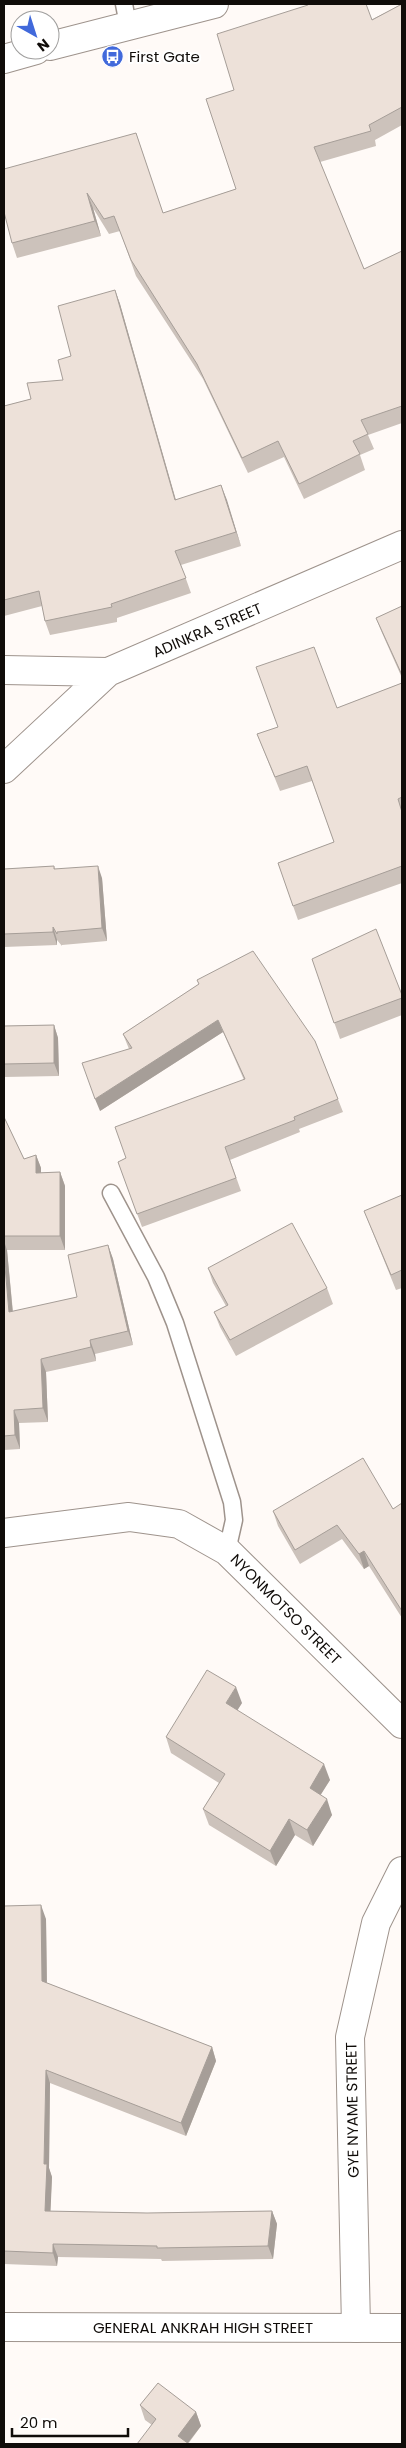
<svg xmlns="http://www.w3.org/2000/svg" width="406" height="2448" font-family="Poppins,sans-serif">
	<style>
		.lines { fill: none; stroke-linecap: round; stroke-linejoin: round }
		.service-casing { stroke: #9e938c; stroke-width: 19 }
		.minor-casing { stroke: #9e938c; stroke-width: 30 }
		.secondary-casing { stroke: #9e938c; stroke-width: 30 }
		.service { stroke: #fff; stroke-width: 16 }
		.minor { stroke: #fff; stroke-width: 28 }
		.secondary { stroke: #fff; stroke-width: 28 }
		.wall { fill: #ccc2bb }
		.shaded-wall { fill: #a69e98 }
		.building { fill: #ede1d9; stroke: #a69e98 }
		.labels { text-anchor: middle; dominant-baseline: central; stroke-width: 4; stroke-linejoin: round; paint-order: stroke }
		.poi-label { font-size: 15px; fill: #100c09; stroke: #fff; text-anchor: start }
		.street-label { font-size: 15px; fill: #100c09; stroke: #fff }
	</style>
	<rect width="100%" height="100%" fill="#fffaf7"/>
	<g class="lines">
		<defs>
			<path id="service" d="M124,4l4,21
				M111,1193l45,84 19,46 57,179 2,18 -7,31"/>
			<path id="minor" d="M50,46l164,-42
				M4,59l32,-9
				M4,670l104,2 294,-127
				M4,769l104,-97
				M4,1533l125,-16 50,7 48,27 175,173
				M356,2328l-6,-291 26,-114 26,-52"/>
			<path id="secondary" d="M4,2327l398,1"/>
		</defs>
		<use href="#service" class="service-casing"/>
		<use href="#minor" class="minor-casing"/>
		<use href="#secondary" class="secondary-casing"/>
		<use href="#service" class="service"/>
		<use href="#minor" class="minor"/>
		<use href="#secondary" class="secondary"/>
	</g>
	<path class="wall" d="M402,4v121l-27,15 1,6 -56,16 44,107 38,-18v172l-34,12 6,14 -14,6 5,15 -61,29 -20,-42 -36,16 -45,-94 -67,-103 -16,-45 -11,3 -16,-26 8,28 -84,22 -5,-15 124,-110 27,80 73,-24 -2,-99z
		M115,290l5,14 56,196 45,-15 20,61 -60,19 10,28 -74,25v4l-67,13 -5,-14 -3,-15 -38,10v-210l27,-7 32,-19 8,-24z
		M402,606v72l-20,-45 -6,-15z
		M402,683v200l-104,37 -20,-57 56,-21 -22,-61 -32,10 -23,-57 80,-26z
		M54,866l1,3 47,9 5,63 -45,4v1l-5,-6v5l-53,2v-78z
		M312,959l90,36v20l-62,24z
		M197,980l118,61 28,71 -44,17 1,3 -70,28 11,31 -99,36 -24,-65 8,-4 118,-78 -21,-48 -123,79 29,-62 -6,-15 76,-50z
		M54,1025l4,13 1,38 -55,1v-51z
		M4,1117l20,42 12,-4 5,13v5l19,-1 5,14v64h-58l6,62 64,-15 31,-52 5,14 20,86 -38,9 1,7 -50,11 2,50 -29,1 1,26 -16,1z
		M402,1195v93l-6,2 -32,-79z
		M208,1268l119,20 6,16 -97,52 -16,-29 -6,-15 12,-6 -13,-23z
		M402,1503v115l-33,-52 -5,3 -22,-30 -42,25 -22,-38 -5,-15 120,-2z
		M242,1703l-5,7 93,70 -10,15 12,20 -19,31 -18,-11 -19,31 -67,-41 -6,-16 16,-26 -48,-30 -5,-16z
		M4,1906l42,13 1,64 165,64 4,14 -30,75 -136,-53 -1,85 3,9 -2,34 97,2 125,-2 5,13 -4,35 -111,2 -1,-2 -103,-2 -1,9 -53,-2z
		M140,2405l56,7 5,14 -13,18 -36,-19 -7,-5z"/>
	<path class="shaded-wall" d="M87,193l6,15 8,28 -6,-15z
		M115,290l5,14 60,211 -5,-15z
		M221,485l6,15 14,46 -5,-14z
		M98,866l4,12 5,63 -5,-13z
		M53,927l4,13v5l-4,-13z
		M218,1020l5,12 -123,79 -5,-12z
		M54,1025l4,13 1,38 -5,-13z
		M36,1155l5,13v18l-5,-13z
		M60,1172l5,14v64l-5,-14z
		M4,1241l3,9 7,76 -5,-14 -5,-57z
		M108,1245l5,14 20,86 -5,-14z
		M90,1340l5,14 1,7 -5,-14z
		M41,1359l5,13 2,50 -5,-14z
		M14,1410l5,13 1,26 -5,-14z
		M364,1551l5,15 -5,3 -5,-15z
		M236,1687l6,16 -10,16 -6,-16z
		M324,1764l6,16 -15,24 -5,-16z
		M327,1799l5,16 -19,31 -6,-16z
		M289,1819l6,16 -19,31 -6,-15z
		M41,1905l5,14 1,75 -5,-13z
		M212,2047l4,14 -30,75 -5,-13z
		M46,2070l4,13 -1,85 3,9 -2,47 -5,-13 -1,-47z
		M272,2211l5,13 -4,35 -5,-13z
		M53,2244l5,13 -1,9 -4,-13z
		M196,2412l5,14 -14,18 -9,-8z"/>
	<path class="building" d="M307,4h59l6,16 30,-16v103l-33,18 2,6 -57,16 50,122 38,-18v155l-41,14 7,14 -15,7 7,13 -61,30 -21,-43 -36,17 -45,-94 -66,-104 -17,-44 -10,3 -17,-26 8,28 -83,22 -8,-31v-43l132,-36 27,80 73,-24 -30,-90 28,-9 -17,-56 91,-29z
		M115,290l60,210 46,-15 15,47 -61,19 11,27 -75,26 1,3 -67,14 -6,-30 -35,9v-194l27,-7 -4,-16 36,-3 -5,-20 13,-4 -13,-50z
		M402,606v69l-26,-57z
		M314,647l23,61 65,-25v114l-4,2 4,13v54l-109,40 -15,-43 56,-21 -27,-76 -32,11 -18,-43 21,-7 -22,-60z
		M54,866v3l44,-3 4,62 -45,4v2l-4,-7v5l-49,2v-65z
		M376,929l26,66v3l-68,25 -22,-64z
		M253,951l62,90 23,58 -44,18 1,3 -70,27 11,31 -99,36 -19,-52 8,-4 -11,-31 130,-48 -27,-59 -123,79 -13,-36 50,-15 -9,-14 76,-50 -2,-4z
		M54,1025v38l-50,1v-38z
		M4,1117l20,42 12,-4v18l24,-1v64h-56z
		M402,1195v75l-11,5 -27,-64z
		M292,1223l35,65 -97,52 -16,-28 14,-7 -20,-37z
		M108,1245l20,86 -38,9 1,7 -50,12 2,49 -29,2 1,25 -11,1v-181l5,57 68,-15 -9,-42z
		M363,1458l30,51 9,-6v108l-38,-60 -5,3 -22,-29 -42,25 -22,-39z
		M207,1670l29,17 -10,16 98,61 -14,24 17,11 -20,31 -18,-11 -19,32 -67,-42 22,-35 -59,-37z
		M41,1905l1,76 170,66 -31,76 -135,-53 -2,94h3l-2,47 102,2 125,-2 -4,35 -111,2v-2l-104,-2v9l-49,-2v-345z
		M158,2383l38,29 -18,24 11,8h-52l19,-25 -16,-14z"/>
	<defs>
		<symbol id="bus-disc" viewBox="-11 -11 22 22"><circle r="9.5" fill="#4169db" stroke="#fff"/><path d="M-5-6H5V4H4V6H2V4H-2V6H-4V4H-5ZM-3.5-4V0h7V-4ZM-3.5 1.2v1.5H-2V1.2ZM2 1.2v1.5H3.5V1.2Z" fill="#fff"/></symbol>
	</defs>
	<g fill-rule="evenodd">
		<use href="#bus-disc" x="100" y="44" width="25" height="25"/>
	</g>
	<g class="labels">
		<g class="poi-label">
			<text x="129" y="56">First Gate</text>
		</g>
		<g class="street-label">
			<text transform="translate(207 630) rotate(-23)">ADINKRA STREET</text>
			<text transform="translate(286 1609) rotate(45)">NYONMOTSO STREET</text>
			<text transform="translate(352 2110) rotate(-91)">GYE NYAME STREET</text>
			<text x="203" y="2327">GENERAL ANKRAH HIGH STREET</text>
		</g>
	</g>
	<rect width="406" height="2448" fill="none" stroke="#100c09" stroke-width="10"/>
	<g transform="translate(35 35) rotate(141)"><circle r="24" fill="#ffffff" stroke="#9f9e9d"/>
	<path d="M0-4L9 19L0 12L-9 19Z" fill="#4169db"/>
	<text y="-8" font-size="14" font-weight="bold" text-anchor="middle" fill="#100c09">N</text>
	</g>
	<path d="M12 2428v8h116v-8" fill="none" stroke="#100c09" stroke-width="2.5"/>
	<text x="20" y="2428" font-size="15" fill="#100c09" stroke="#ffffff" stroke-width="4" paint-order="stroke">20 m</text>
</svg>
